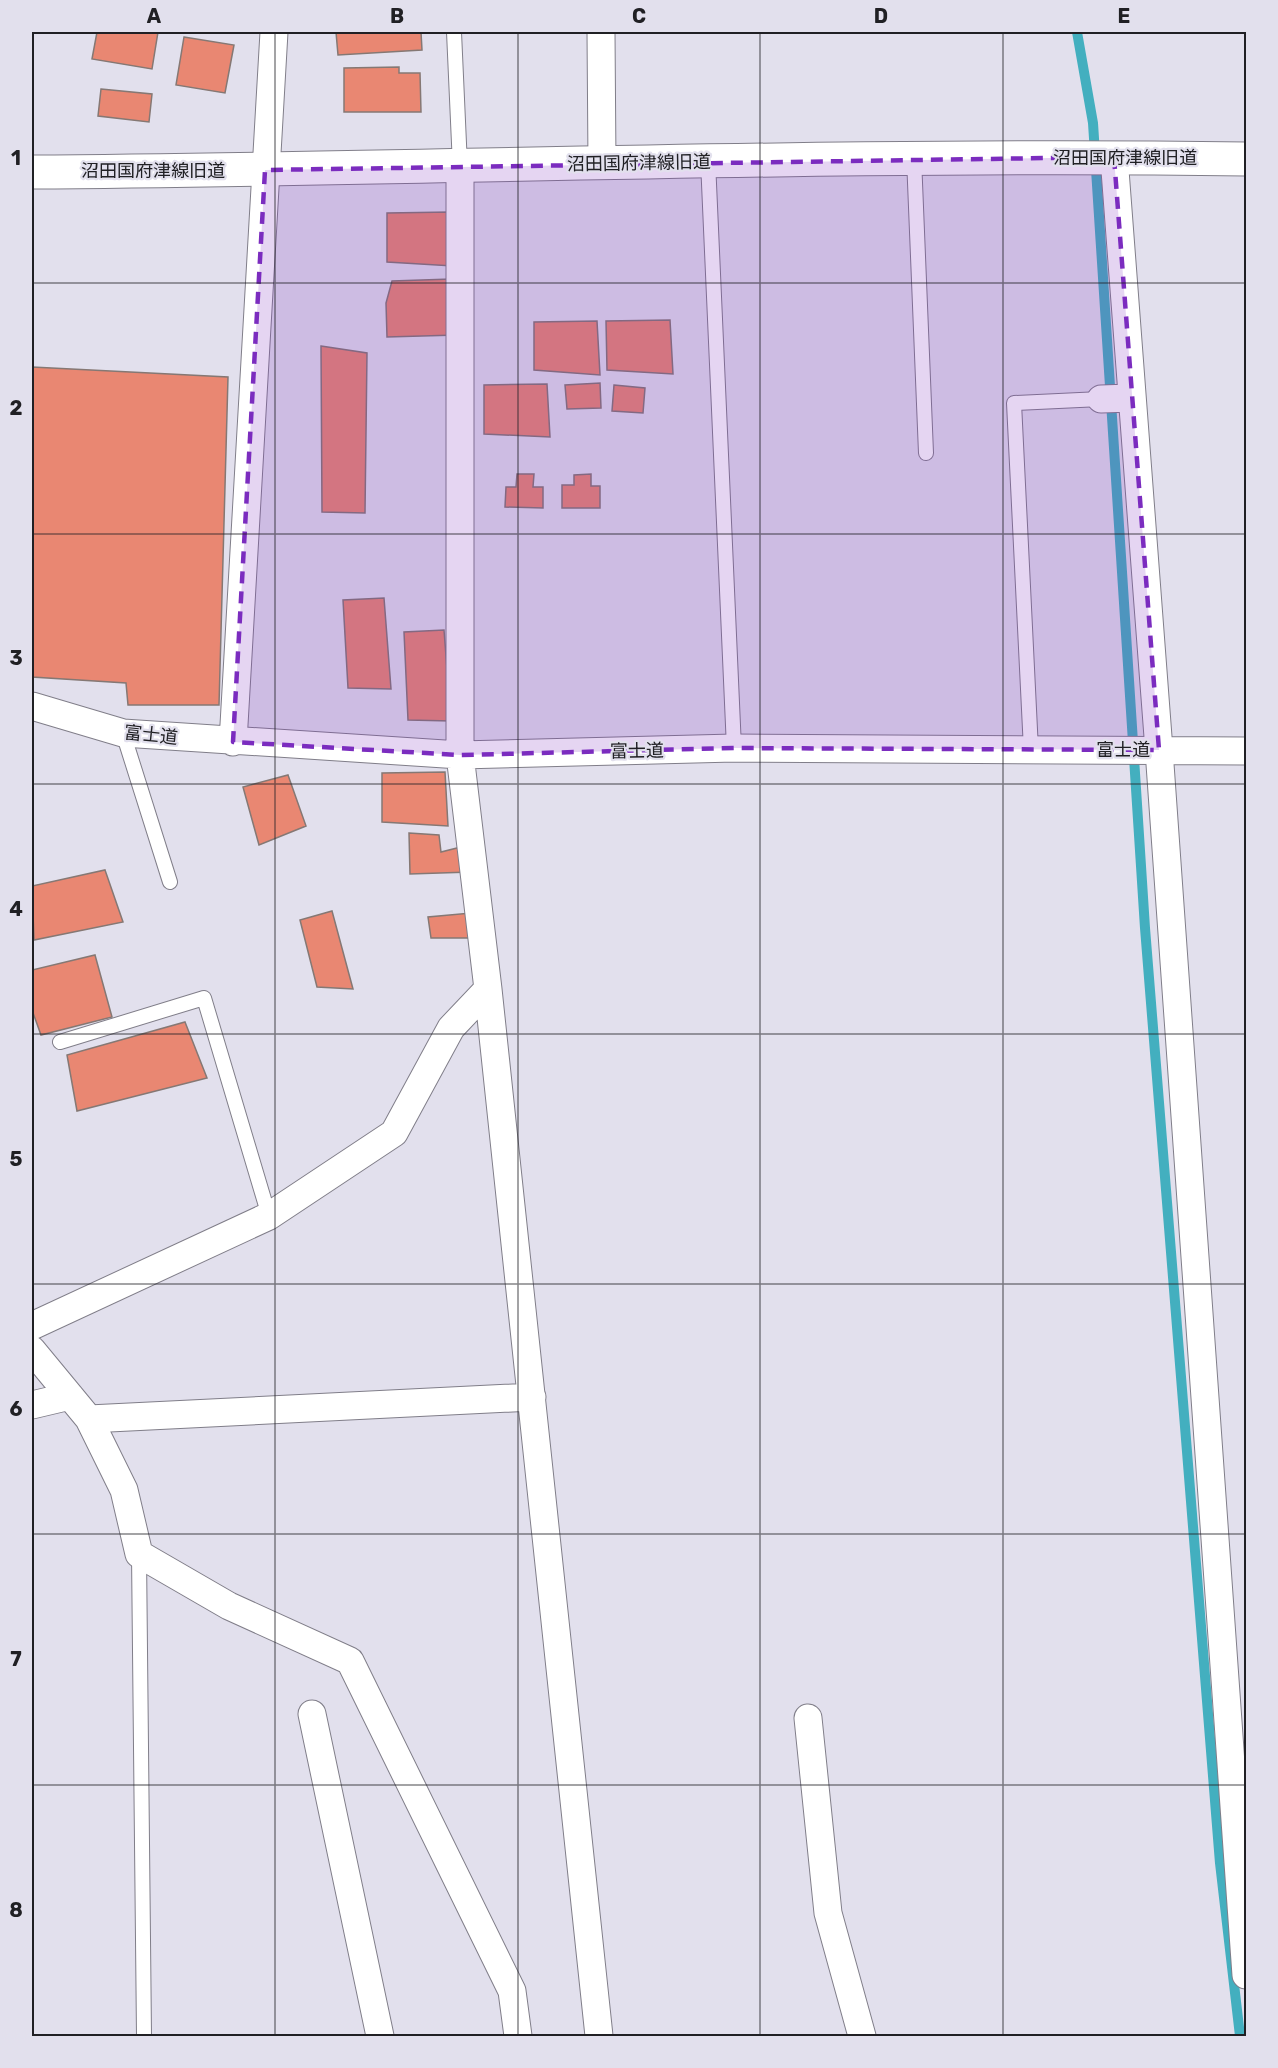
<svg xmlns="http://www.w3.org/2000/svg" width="1278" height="2068" font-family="Rubik,'Noto Sans JP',sans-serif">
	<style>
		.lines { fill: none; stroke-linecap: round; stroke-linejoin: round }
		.stream { stroke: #43afbf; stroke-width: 10 }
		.building { fill: #e98772; stroke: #857874; stroke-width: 1.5 }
		.service-casing { stroke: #807e89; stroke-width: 16 }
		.minor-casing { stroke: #807e89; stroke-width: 29 }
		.tertiary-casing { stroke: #807e89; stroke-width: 35 }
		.service { stroke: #fff; stroke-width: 14 }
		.minor { stroke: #fff; stroke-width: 27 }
		.tertiary { stroke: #fff; stroke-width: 33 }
		.marked { fill: #7b2cbf; fill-opacity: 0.2; stroke: #7b2cbf; stroke-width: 4.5; stroke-dasharray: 12 8; stroke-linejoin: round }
		.grid { fill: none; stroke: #202024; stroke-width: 1.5; stroke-opacity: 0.55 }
		.labels { text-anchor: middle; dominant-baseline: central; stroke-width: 4.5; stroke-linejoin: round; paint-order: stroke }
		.street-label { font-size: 18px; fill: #202024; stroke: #e2e0ed }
		.neatline { fill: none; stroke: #202024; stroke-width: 2 }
		.grid-label { font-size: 20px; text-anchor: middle; font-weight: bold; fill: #202024 }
	</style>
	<rect width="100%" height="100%" fill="#e2e0ed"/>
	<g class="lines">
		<path class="stream" d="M1077,32l16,91 52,805 75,935 20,173"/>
	</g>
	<path class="building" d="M97,32h61l-6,37 -60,-10z
		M336,32h85l1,18 -84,5z
		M184,37l50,8 -9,48 -49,-8z
		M399,67v6h21l1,39h-77v-44z
		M101,89l51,5 -3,28 -51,-6z
		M450,212l3,54 -66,-4v-49z
		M451,279l6,56 -70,2 -1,-34 6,-22z
		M670,320l3,54 -66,-4 -1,-49z
		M597,321l3,54 -66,-5v-48z
		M321,346l46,7 -2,160 -43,-1z
		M32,367l196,10 -9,328h-91l-2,-22 -94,-6z
		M600,383l1,25 -34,1 -2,-24z
		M547,384l3,53 -66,-3v-49z
		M614,385l31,3 -2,25 -31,-2z
		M517,474h17l-1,13h10v21l-38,-1 1,-20h10z
		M591,474v12h9v22h-38v-23h12v-10z
		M384,598l7,91 -43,-1 -5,-88z
		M444,630l7,91 -43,-1 -4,-88z
		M445,772l3,54 -66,-4v-49z
		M288,775l18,51 -47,19 -16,-58z
		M409,833l30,2 2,17 24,-6 5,26 -60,2z
		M105,870l18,52 -89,18 -2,-54z
		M332,911l21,78 -36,-2 -17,-67z
		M471,913v25h-40l-3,-21z
		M95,955l17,62 -71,18 -9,-25v-40z
		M185,1022l22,56 -130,33 -10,-56z"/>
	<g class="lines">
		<defs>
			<path id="service" d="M454,32l6,134
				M914,158l12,295
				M708,161l26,587
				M123,733l47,149
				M1031,750l-17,-347 87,-4
				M60,1042l144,-44 65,218
				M139,1554l5,482"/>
			<path id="minor" d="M601,32l1,132
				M1114,157l45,593 87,1225
				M460,166v589l28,234 111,1047
				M1101,399l30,-1
				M32,706l91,27 337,22 274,-7 512,3
				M233,742l41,-710
				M32,1326l237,-110 125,-83 57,-105 37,-39
				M32,1350l57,69 35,71 15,64 90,52 121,55 162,330 6,45
				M32,1405l38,-9
				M89,1419l443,-22
				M312,1714l68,322
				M808,1718l20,195 34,123"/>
			<path id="tertiary" d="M32,172c405,-3 809,-19 1214,-13"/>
		</defs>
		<use href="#service" class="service-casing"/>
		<use href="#minor" class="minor-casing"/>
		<use href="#tertiary" class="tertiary-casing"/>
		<use href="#service" class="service"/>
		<use href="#minor" class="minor"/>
		<use href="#tertiary" class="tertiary"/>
	</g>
	<path class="marked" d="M1114,157l45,593 -425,-2 -274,7 -227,-13 32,-572z"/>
	<path class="grid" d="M275,32v2004M518,32v2004M760,32v2004M1003,32v2004M32,283h1214M32,534h1214M32,784h1214M32,1034h1214M32,1284h1214M32,1534h1214M32,1785h1214"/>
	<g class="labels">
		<g class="street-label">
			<text x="1125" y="158">沼田国府津線旧道</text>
			<text transform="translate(639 163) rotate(-1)">沼田国府津線旧道</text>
			<text x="153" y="171">沼田国府津線旧道</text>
			<text transform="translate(151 735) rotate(6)">富士道</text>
			<text x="1123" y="750">富士道</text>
			<text transform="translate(637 751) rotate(-1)">富士道</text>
		</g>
	</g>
	<rect width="1278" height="2068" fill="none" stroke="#e2e0ed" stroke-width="66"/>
	<rect x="33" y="33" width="1212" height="2002" class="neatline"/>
	<g class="grid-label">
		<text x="154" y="23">A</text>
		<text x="397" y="23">B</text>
		<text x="639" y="23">C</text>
		<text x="881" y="23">D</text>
		<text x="1124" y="23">E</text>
		<text x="16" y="165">1</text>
		<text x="16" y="415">2</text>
		<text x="16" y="665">3</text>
		<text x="16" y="916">4</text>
		<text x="16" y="1166">5</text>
		<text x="16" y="1416">6</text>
		<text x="16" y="1666">7</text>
		<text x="16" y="1917">8</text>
	</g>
</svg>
